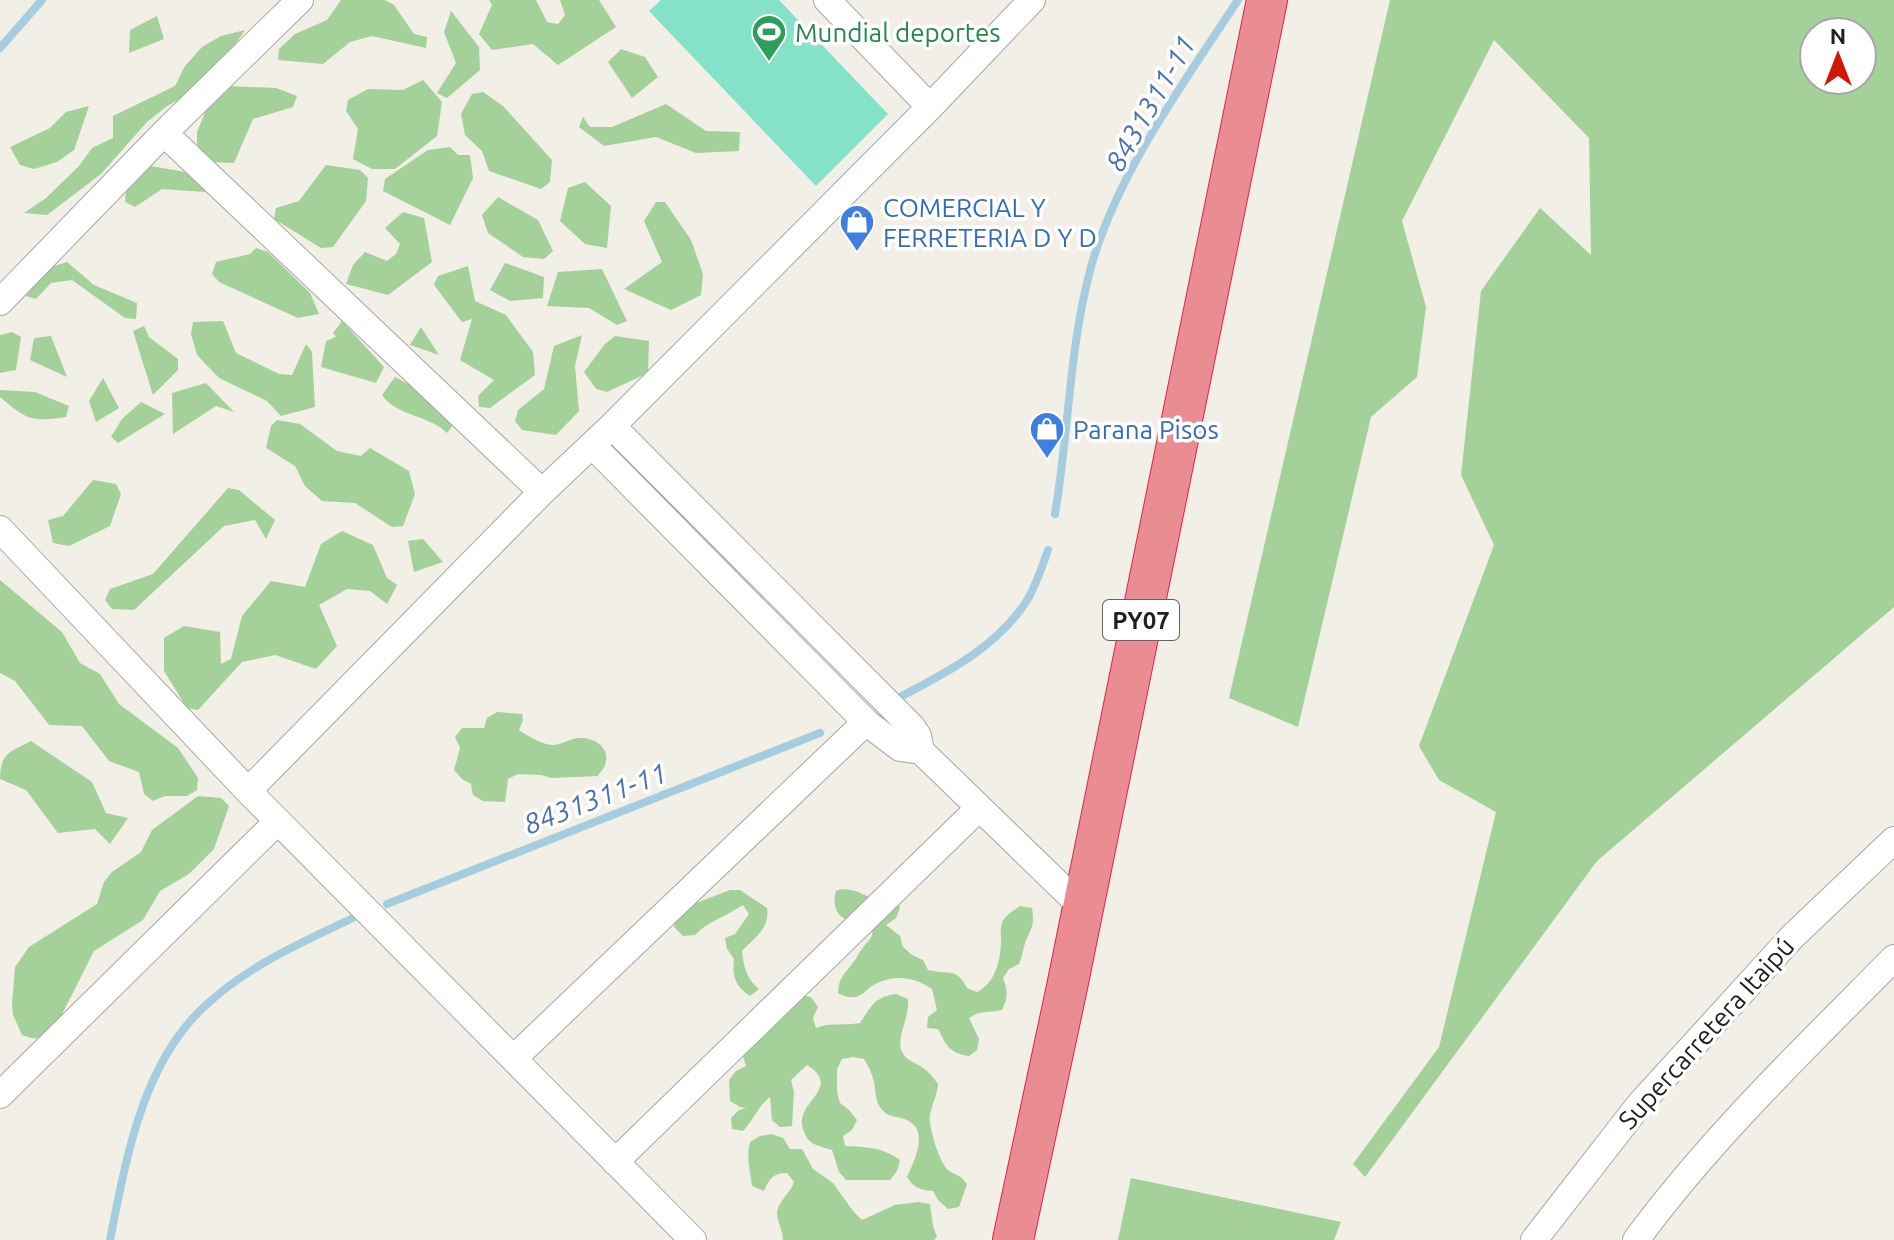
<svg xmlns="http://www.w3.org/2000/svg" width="1894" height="1240" font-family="Ubuntu,sans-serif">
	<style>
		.forest { fill: #a4d19a; fill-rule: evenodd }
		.pitch { fill: #83e2c8 }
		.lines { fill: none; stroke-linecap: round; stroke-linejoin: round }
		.stream { stroke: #a6cce0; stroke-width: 8 }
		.minor-casing { stroke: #a7a7a7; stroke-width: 28 }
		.highway-casing { stroke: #e1224d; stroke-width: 42 }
		.minor { stroke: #fff; stroke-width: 26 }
		.highway { stroke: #ea8d93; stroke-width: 40 }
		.labels { text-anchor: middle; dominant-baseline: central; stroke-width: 7; stroke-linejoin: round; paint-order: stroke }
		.shield { fill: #fff; stroke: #636363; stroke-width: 2 }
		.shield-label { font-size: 24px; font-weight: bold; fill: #202020 }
		.leisure-label { font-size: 26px; fill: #27864d; stroke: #fff; text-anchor: start }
		.shop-label { font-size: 26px; fill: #366cbe; stroke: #fff; text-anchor: start }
		.street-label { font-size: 26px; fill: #202020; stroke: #fff }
		.water-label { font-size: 28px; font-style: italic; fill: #4972b4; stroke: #fff }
	</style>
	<rect width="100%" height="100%" fill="#f1efe6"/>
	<path class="forest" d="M341,0h44l9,5 20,29 13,3 -1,11 -54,-12 -22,6 -27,22 -45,-4 1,-11 16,-15 32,-14z
		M489,0h47l11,22 11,2 7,-9 -5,-15h39l17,27 -58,38 -25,-21 -41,6 -13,-16 13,-29z
		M1390,0h504v607l-297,254 -232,316 -12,-13 86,-117 57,-235 -57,-32 -20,-34 75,-201 -33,-70 20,-184 59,-83 51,47 -2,-117 -95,-98 -92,181 24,86 -9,70 -46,40 -73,310 -69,-29zM1814,32h48v48h-48z
		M451,11l28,36 1,23 -33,28 -10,-5 19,-30 -12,-31z
		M157,16l7,23 -35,14 1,-23z
		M245,30l-26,38 -15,16 -38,23 -19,15 -46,52 -54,41 -23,-2 22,-15 33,-32 13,-18 21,-10v-22l62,-30 10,-20 17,-19 19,-11z
		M621,49l24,8 13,20 -26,21 -24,-36z
		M423,80l19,22 -5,34 -42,33h-23l-19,-10 5,-30 -12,-18 2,-11 20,-11 35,1z
		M226,86l50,2 21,8 -4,11 -40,12 -19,44 -23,-1 -14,-18v-12l17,-41z
		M483,92l20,14 49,54 -2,22 -9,7 -52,-18 -7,-20 -17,-16 -4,-21 11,-20z
		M666,104l40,27 34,1 -1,19 -43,2 -40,-16 -52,9 -25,-19 4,-10 7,10h22z
		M89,106l-15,44 -17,12 -23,7 -14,-4 -10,-18 40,-19 16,-16z
		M450,147l8,8h12l3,23 -23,47 -67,-34 2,-12 43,-29z
		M326,165l34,5 8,8 -2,23 -33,46 -12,1 -47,-29 2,-11 23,-7z
		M151,166l45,8 9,18 -43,-3 -27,18 -10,-5 1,-11z
		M585,182l26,24 -4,42 -22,-4 -25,-23 8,-33z
		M498,197l40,23 15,31 -9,8 -21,-2 -35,-24 -6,-18z
		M656,202h9l26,38 12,34 -2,21 -30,15 -47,-21 38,-27 -18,-41z
		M403,212l21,6 8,44 -44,33 -42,-11 7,-19 12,-13 22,9 9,-7 4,-10 -15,-16z
		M256,248l12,4 42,41 9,21 -21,4 -79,-36 -7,-8 4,-12 34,-8z
		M67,262l27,23 43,18 -1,16 -11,-1 -53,-38 -21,3 -15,16 -10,-3 19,-27z
		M505,263l39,14 -1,21 -33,3 -20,-11z
		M468,266l7,35 31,14 27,37 2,23 -45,33 -11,-1 -1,-11 16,-16 -34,-20 12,-41 -10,3 -28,-37 4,-9z
		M602,269l25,52 -10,4 -28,-17 -42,-2 11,-34z
		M223,321l13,32 43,21 13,1 14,-31 6,8 3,55 -34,9 -14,-15 -48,-23 -22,-23 -6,-21 2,-12z
		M342,321l42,46 -8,16 -55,-16 5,-26 10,-4 -3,-4z
		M144,326l5,11 29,22v11l-25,25 -20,-64z
		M421,327l18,28 -29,-10z
		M12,332l9,5 -5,33 -16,3v-38z
		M582,335l-7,31 4,45 -23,24 -34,-5 -7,-9 3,-11 26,-21 10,-43z
		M51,336l16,41 -37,-17 4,-22z
		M615,336l34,5 -1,32 -41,19 -11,-3 -12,-17 21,-28z
		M395,377l51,27 7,21 -6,8c-18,-18 -51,-17 -65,-38z
		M103,378l16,30 -23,14 -7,-21z
		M206,383l28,29 -18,-6 -43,28 -1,-41z
		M0,390l35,2 34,14 -3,11c-35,5 -39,3 -66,-20z
		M141,402l24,12 -47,29 -7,-6 11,-18z
		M277,420l23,4 37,27 24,5 9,-8 39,23 6,23 -12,32 -11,1 -37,-24 -33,-2 -17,-15 -10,-20 -29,-18 5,-22z
		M93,480l23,4 5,10 -11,32 -41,20 -16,-3 -5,-23 15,-4z
		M228,488l11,2 36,30 -9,19 -11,-19 -31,6 -90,84 -22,-1 -7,-9 5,-11 43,-15z
		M342,531l31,14 14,33 10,7 -10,19 -17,-13 -23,-2 -28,16 18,41 -21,23 -41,-14 -33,7 -44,48 -11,-2 -23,-37v-33l20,-12 36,6 1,32 10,-5 11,-43 29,-35 34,6 16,-43z
		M423,539l20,23 -29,10 -6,-31z
		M0,580l62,52 18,31 20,11 19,30 59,44 20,30 -1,12 -10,6h-22l-12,5 -9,-7 -5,-22 -30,-11 -27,-35 -33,-1 -34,-44 -15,-8z
		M497,712l25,2 1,6 -4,10c10,7 24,15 35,15 9,-1 17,-7 25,-7 16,-1 32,10 26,27 -1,4 -5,7 -7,11l-47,2 -10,-3 -23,-1 -10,5 -3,23 -22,-1 -10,-6 -2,-11 -9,-5 -8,-9 6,-22 -5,-11 7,-9h22l3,-10z
		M31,741l61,41 14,31 22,5 -18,26 -15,-15 -37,4 -32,-43 -26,-11c0,-26 10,-27 31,-38z
		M198,796l23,2 8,8 -15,43 -25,25 -29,17 -17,29 -49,31 -39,77c-11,12 -17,13 -33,7l-9,-20 -1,-11 3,-37 14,-20 68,-43 7,-22 8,-10 29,-20 11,-22z
		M842,889c14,1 16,3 27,8 8,4 20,4 28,5l3,6 -4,10 -10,7 14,11 3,11 9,8 11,5 5,10c20,5 29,-3 39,18l10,4c18,-9 23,-30 24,-49 0,-7 -1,-13 1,-20 3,-8 11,-12 18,-17l12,2c3,19 -1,19 -7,35 -2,7 -3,14 -6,21l-10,5 -6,9c5,13 5,20 -1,32 -14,3 -21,0 -33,8l10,21 -2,11 -8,6c-20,-3 -22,-10 -31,-27l-11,-1 1,-11 9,-7 -5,-21c-19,-13 -40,-15 -60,-3 -5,3 -9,9 -16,11 -6,1 -13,-1 -18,-4 0,-15 9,-22 17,-33 3,-4 4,-8 7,-11 6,-9 12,-10 10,-22 -22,-6 -43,-7 -36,-36z
		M730,890h10l27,18c3,21 -12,29 -25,43 2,16 4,27 17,38l-9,7c-15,-10 -18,-20 -16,-37l-7,-10 -2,-11 10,-4 14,-20 -6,-9c-16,11 -35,16 -48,30l-12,1 -9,-9 3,-13 9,-7z
		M896,994l12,5c2,20 -15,42 -4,56 4,6 10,7 16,11 7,4 13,11 18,18 -1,12 -6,20 -8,31 -2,11 9,46 17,54 7,7 11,3 20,15l-8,23 -11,2 -10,-9 -5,-9c-13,-1 -19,-3 -26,-14 8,-18 25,-51 -6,-59 -9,-2 -15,-2 -21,-11 -5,-7 -4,-16 -6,-25 -2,-8 -5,-15 -10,-23l-11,-2 -11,2 -5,10v23l3,11 9,7 8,10 -5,10 -9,6 2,10c21,1 37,1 55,14l-3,11 -7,9h-44l-7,-8 -7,-22c-5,-2 -12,-3 -18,-6 -6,-3 -9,-9 -11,-15 -9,-28 41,-40 4,-64l-16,15 3,12 -2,34 -12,1 -8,-7 -2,-23c-12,9 -16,23 -27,34l-11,-2 -1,-11 8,-8 7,-2 -6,-1 -10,-6 -1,-21 7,-9 10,-5 -3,-10 34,-33 -5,-10 27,-18 12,2 7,10 -5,11 3,10c14,-6 29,-2 44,-5 12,-18 15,-26 36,-29z
		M772,1134l11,4 7,11h12l11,20 20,14 20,28 9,9 33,-15 23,-3 12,2 3,22 4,11 -3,3h-151c0,-10 -6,-18 -6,-28 2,-12 13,-18 17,-30l-7,-9c-13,0 -18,5 -23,18l-12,-5c-2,-16 -6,-29 -2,-44l10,-6z
		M1131,1178l210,44 -7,18h-216z"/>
	<path class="pitch" d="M661,0h118l109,114 -72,72 -167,-175z"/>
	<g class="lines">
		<path class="stream" d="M0,48l42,-48
			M1055,514c14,-82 14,-167 36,-247 26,-94 94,-186 147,-267
			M896,699c48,-25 100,-51 130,-97 10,-16 16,-35 22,-52
			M387,904l433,-171
			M110,1240c16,-81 32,-177 96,-235 42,-39 96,-63 147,-87"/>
		<defs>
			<path id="minor" d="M827,0l103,107
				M164,133l378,359
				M0,302l164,-169 136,-133
				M612,426l300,301 6,9 3,15
				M592,445l275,278 33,25 21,3 162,157
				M0,529l248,262 445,449
				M248,791l294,-299 70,-66 318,-319 102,-107
				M514,1058l352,-336
				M0,1095l278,-274
				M615,1162l364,-354
				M1534,1240l105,-135 153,-168 102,-97
				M1636,1240c75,-102 169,-192 258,-282"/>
			<path id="highway" d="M1013,1240l54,-253 200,-987"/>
		</defs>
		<use href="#minor" class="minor-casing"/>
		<use href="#highway" class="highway-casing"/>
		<use href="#minor" class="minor"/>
		<use href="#highway" class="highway"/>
	</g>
	<defs>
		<symbol id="stadium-pin" viewBox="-11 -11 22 30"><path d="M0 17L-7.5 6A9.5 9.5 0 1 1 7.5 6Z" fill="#2e9e5b" stroke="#fff"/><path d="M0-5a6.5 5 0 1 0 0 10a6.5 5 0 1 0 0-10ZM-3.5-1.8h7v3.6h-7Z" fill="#fff"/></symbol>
		<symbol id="shop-pin" viewBox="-11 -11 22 30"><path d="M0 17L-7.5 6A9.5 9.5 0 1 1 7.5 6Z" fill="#3f7fe0" stroke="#fff"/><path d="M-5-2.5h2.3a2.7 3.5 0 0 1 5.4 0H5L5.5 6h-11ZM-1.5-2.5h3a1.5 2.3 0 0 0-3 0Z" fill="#fff"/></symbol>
	</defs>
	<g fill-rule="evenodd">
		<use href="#stadium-pin" x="749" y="12" width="40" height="54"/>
		<use href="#shop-pin" x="837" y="202" width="40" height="54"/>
		<use href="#shop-pin" x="1027" y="409" width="40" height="54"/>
	</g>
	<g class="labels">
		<rect class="shield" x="1103" y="600" width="76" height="40" rx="6"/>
		<g class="shield-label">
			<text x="1141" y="620">PY07</text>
		</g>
		<g class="leisure-label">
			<text x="795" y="32">Mundial deportes</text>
		</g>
		<g class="shop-label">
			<text x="883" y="207">COMERCIAL Y<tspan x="883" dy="30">FERRETERIA D Y D</tspan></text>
			<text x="1073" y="429">Parana Pisos</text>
		</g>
		<g class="street-label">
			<text transform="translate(1706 1033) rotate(-48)">Supercarretera Itaipú</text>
		</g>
		<g class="water-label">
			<text transform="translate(1150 103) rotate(-60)">8431311-11</text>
			<text transform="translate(595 798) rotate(-21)">8431311-11</text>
		</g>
	</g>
	<g transform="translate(1838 56)"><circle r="38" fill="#ffffff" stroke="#a6a6a6" stroke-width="2"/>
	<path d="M0-6L14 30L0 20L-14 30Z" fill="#d01800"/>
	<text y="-12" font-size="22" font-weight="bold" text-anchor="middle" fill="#202020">N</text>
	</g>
</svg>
